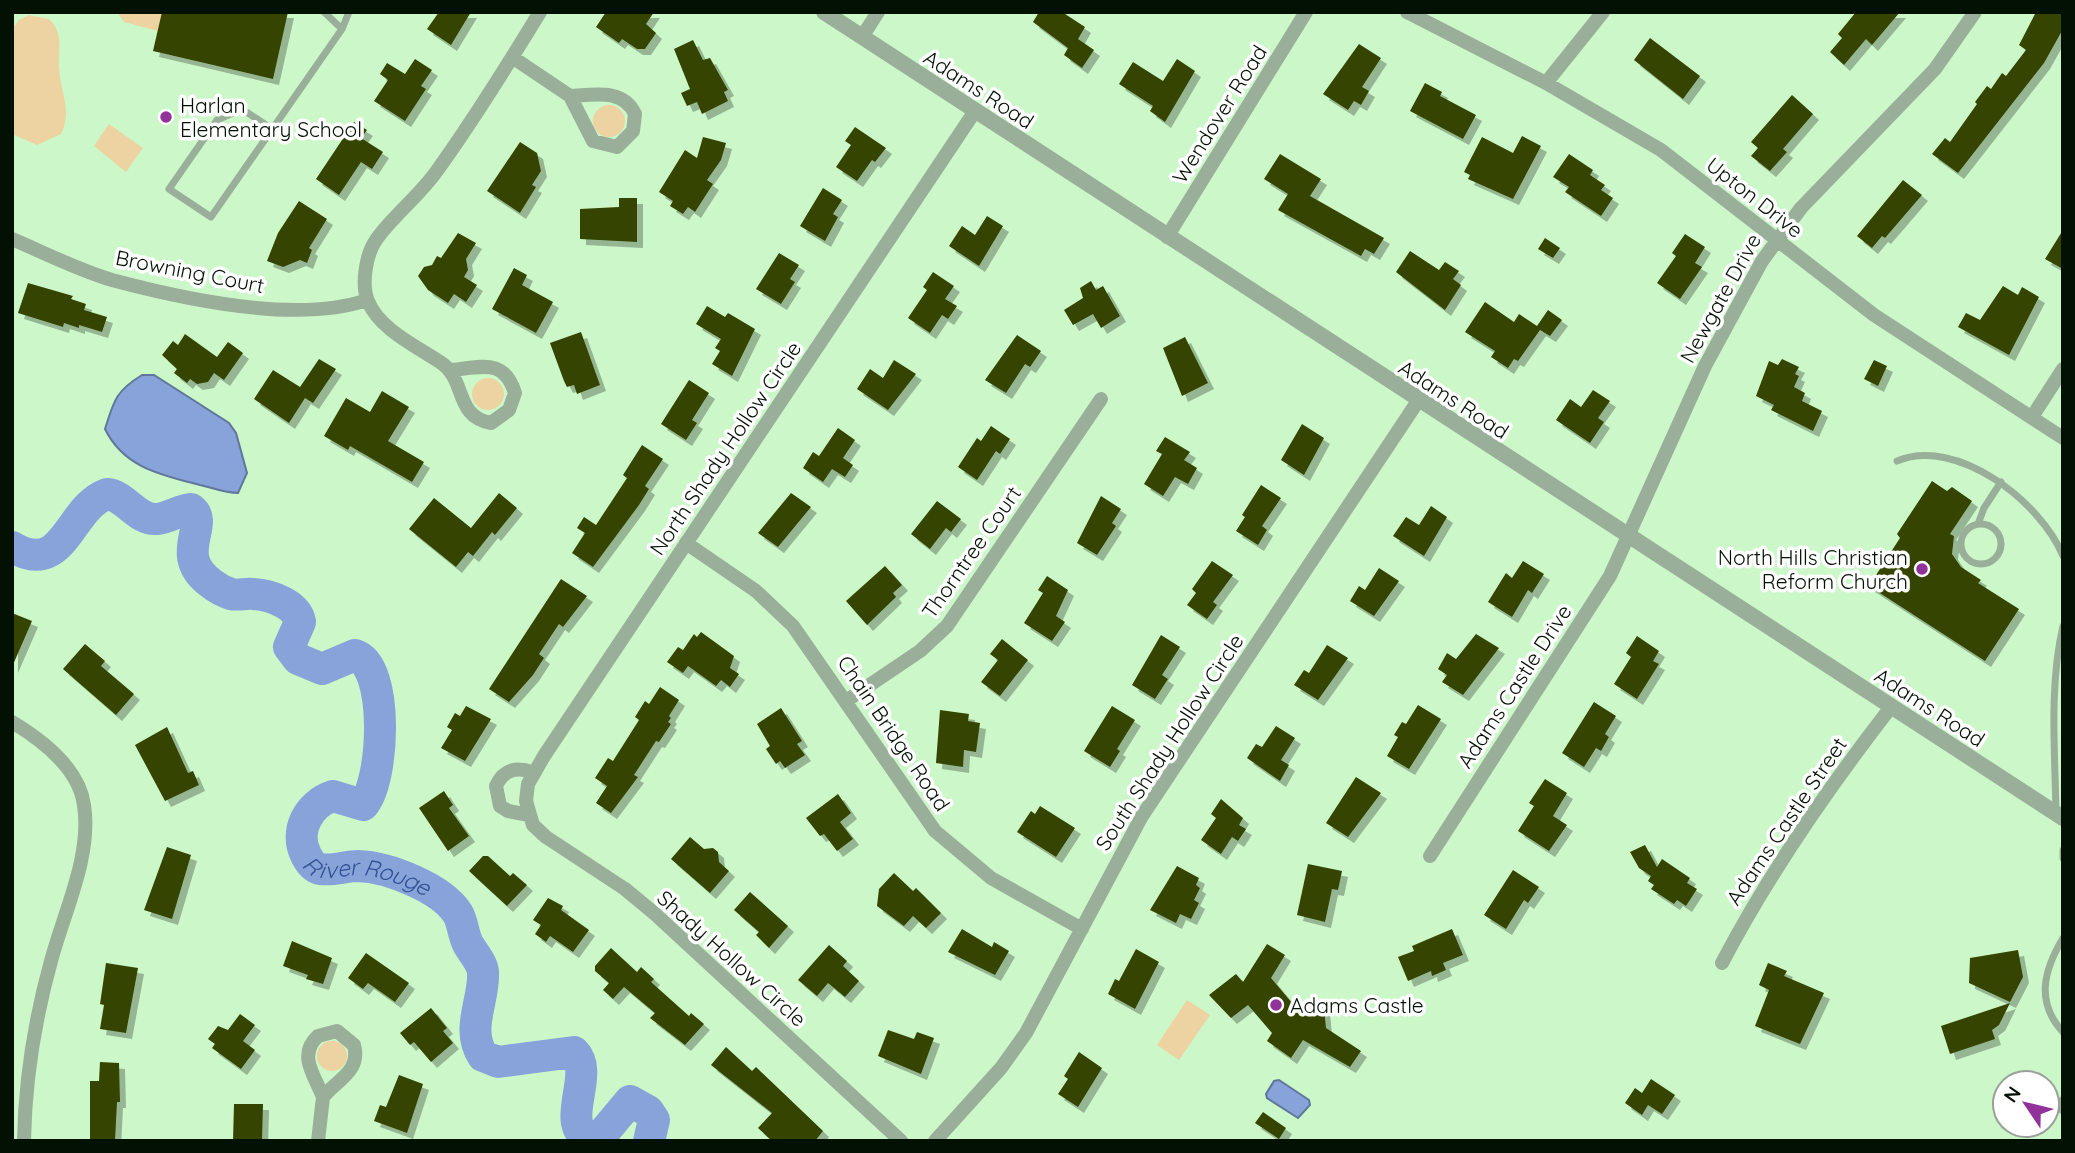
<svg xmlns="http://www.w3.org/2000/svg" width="2075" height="1153" font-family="Quicksand,sans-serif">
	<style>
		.green { fill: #edd3a1 }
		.water { fill: #88a3da; stroke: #60779a; stroke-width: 2 }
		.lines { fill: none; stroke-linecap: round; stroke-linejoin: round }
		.river { stroke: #88a3da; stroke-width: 32 }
		.building { fill: #344405; filter: url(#shadow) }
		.service { stroke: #9aaf99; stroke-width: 7 }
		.minor { stroke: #9aaf99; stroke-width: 14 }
		.tertiary { stroke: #9aaf99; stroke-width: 16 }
		.poi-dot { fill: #91329b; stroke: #fff; stroke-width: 2.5 }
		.labels { text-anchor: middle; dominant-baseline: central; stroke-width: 7; stroke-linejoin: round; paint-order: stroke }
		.street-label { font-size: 21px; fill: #031103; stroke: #fff }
		.poi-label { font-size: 21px; fill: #031103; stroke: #fff; text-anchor: start }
		.water-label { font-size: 23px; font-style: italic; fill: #325194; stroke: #fff }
	</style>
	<defs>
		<filter id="shadow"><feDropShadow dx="6" dy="6" stdDeviation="0" flood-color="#0004"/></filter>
	</defs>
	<rect width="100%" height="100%" fill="#cbf7c9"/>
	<path class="green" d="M117,12h45l-4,19 -34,-9z
		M29,15l20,4c15,14 9,30 10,48 1,25 14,43 2,67l-24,11 -25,-11v-105l7,-9z
		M593 121a16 16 0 1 1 32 0a16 16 0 1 1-32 0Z
		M109,124l34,24 -17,24 -32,-26z
		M472 394a16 16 0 1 1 32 0a16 16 0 1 1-32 0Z
		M1187,1000l23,15 -31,45 -22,-15z
		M317 1056a15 15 0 1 1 30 0a15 15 0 1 1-30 0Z"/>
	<path class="water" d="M142,375h12l75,48 7,10 11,40 -9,20c-13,0 -25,-5 -38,-8 -38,-10 -76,-17 -95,-56 9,-29 11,-38 37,-54z
		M1279,1080l30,20 1,5 -12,13 -31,-20 -1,-4 8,-13z"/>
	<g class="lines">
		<path class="river" id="s1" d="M12,547c53,31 56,-39 95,-53 18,1 30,27 50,25 12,-1 22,-9 34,-10 20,15 -20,46 21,75 5,4 13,8 19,10 7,2 15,-1 22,0 17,1 44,10 47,28l-11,25 9,12 24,10 33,-14c35,11 29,128 8,150l-30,-9c-25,8 -39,36 -27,59 3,6 7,13 15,14 11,2 26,-3 37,-3 30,1 84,22 100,48 5,9 5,20 10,30 5,9 14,18 15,28 2,27 -18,57 0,84l15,6 76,-10c23,23 -19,75 19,88l6,-2 31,-37 18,10 6,9 -5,21"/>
	</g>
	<path class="building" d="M162,12h126l-15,67 -120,-28z
		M439,12h32l-20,33 -24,-16z
		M606,12h48l-8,12 10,9 -11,16h-8l-15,-10 -3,4 -23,-16z
		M1039,12h23l23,15 -7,12 16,11 -12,18 -18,-13 4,-7 -35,-26z
		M1856,12h44l-28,33 -6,-6 -22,26 -14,-13 12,-14 -4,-4z
		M2036,12h27v17l-19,34 -86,110 -26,-19 13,-16 5,4 27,-38 -2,-2 12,-16 4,3 11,-16 4,3 20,-26 -7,-5z
		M1650,38l50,38 -17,23 -49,-39z
		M693,40l10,20 7,-2 18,32 -4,2 4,9 -26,13 -5,-12 -10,4 -6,-13 9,-4 -16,-40z
		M1359,44l22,14 -19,29 7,4 -8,14 -7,-4 -6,9 -25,-16z
		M415,59l17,11 -11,16 5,3 -21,32 -31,-20 14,-21 -8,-6 7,-11 18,11z
		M1177,59l18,12 -30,51 -15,-11 3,-5 -34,-22 14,-22 30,19z
		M1425,83l17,9 -2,4 36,19 -13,24 -53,-28z
		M1792,95l21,19 -30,35 4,3 -17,19 -19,-15 7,-8 -7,-6z
		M354,122l13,8 -6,8 22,14 -11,17 -11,-7 -22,33 -23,-16z
		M855,127l31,21 -11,14 -3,-2 -15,21 -21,-14 15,-22 -6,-4z
		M1522,136l19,10 -28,53 -45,-20 2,-4 -6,-3 18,-35 31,16z
		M703,137l23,6 -5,17 -14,20 6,4 -18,28 -7,-5 -5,7 -13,-8 3,-5 -14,-9 26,-42 12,8z
		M520,142l17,11 4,18 -9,14 4,2 -16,26 -33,-22z
		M1280,154l41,25 -11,17 74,42 -10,16 -9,-5 -4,7 -83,-46 10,-16 -24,-15z
		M1569,154l24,16 -3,5 15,10 -4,5 12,8 -12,18 -36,-24 4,-5 -16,-10z
		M1903,180l19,15 -37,43 -3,-2 -10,12 -15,-12z
		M823,188l19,12 -9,14 5,3 -13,24 -25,-15z
		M619,198h18v44l-57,-3v-30l39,-2z
		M299,201l28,18 -18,29 3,2 -5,13 -7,-3 -17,7 -16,-6 11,-28z
		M987,216l16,10 -24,40 -30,-20 13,-20 13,9z
		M2063,230v39l-18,-10z
		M458,233l18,10 -10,16 2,11 -4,7 13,8 -11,17 -12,-8 -6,9 -20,-13 -10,-14 6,-9 8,-2 5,-9 4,2z
		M1685,234l20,13 -10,16 7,4 -22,32 -23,-16 19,-27 -4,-3z
		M1545,238l15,10 -7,10 -15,-9z
		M1410,251l29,19 6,-8 14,9 -6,8 8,6 -16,25 -49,-38z
		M779,253l20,12 -9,14 5,3 -14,22 -25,-15z
		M514,268l13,7 -5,10 31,17 -17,31 -44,-24z
		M933,272l21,14 -9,13 12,7 -9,13 -6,-4 -12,18 -22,-15 19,-28 -4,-3z
		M1091,281l5,9 7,-4 17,30 -19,12 -8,-14 -20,11 -9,-15 19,-12 -3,-10z
		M28,283l45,13 -2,3 15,5 -2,6 23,7 -5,15 -23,-7v3l-15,-5 -1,4 -45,-14z
		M2003,286l15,9 4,-8 17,10 -30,58 -51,-28 8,-14 14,7z
		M1485,302l29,20 5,-8 18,12 11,-16 14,10 -12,16 -10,-6 -22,31 -4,-2 -6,9 -17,-11 4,-6 -30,-19z
		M707,306l18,11 3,-4 27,16 -23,47 -20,-12 8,-13 -5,-3 6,-9 -25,-15z
		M581,332l19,53 -23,9 -3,-9 -7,2 -3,-6 -14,-38z
		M185,334l32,23 11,-15 15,11 -19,27 -10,-7 -6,9 -11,2 -7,-5 -3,4 -13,-10 3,-4 -15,-14 11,-14 5,4z
		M1017,335l24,16 -11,16 -5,-3 -19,29 -21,-13z
		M1185,337l23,46 -26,13 -19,-48z
		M319,359l17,10 -23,34 -8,-5 -16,25 -35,-24 19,-29 27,17z
		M1782,359l17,8 -4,7 4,2 -5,11 11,6 -3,8 20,10 -9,20 -42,-21 3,-5 -18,-9 13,-35 9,4z
		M894,360l22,14 -28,36 -31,-21 13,-20 13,9z
		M1874,360l13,6 -9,20 -14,-7z
		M689,380l20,13 -17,27 5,3 -11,17 -25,-16z
		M1593,390l17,11 -12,17 6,4 -14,21 -34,-23 14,-21 11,8z
		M382,391l27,16 -21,34 36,21 -12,20 -62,-36 -2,4 -24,-14 22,-38 24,14z
		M1302,424l22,14 -20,37 -23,-15z
		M991,426l19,13 -10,15 -4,-3 -19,29 -19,-13 19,-29 4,3z
		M838,428l17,12 -12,18 10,7 -8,12 -13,-8 -9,13 -20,-14 10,-16 6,4z
		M1165,437l25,15 -6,8 13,8 -9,16 -13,-7 -12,19 -19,-12 18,-30 -6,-3z
		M642,445l21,14 -18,27 4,3 -10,16 -46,62 -21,-14 13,-20 -8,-5 7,-11 12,8 31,-47 -4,-3z
		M1932,481l15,10 5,-4 20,14 -22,33 4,2 -2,18 9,13 20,13 -3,3 41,26 -34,52 -116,-75 31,-48 -3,-4z
		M1261,485l20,13 -19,28 5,4 -9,15 -22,-14 9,-14 -3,-2z
		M499,493l18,15 -22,27 -3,-3 -19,24 -5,-4 -12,15 -47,-38 25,-31 37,30z
		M791,493l20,14 -33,40 -20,-14z
		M1101,496l20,13 -9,14 4,3 -19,29 -20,-12z
		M937,501l24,18 -10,13 -5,-4 -16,21 -19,-15z
		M1431,506l16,11 -23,39 -31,-20 13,-19 13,8z
		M1212,561l21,14 -20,27 4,3 -10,14 -20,-14 9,-12 -4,-4z
		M1523,561l21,13 -12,19 -4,-3 -16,27 -24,-15 18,-29 6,5z
		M885,566l17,19 -9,8 3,4 -29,28 -21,-24z
		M1379,568l20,13 -25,35 -24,-15 9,-15 6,4z
		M1047,576l21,14 -12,26 9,6 -13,19 -28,-18 19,-30 -5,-3z
		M561,579l26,17 -24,31 -4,-3 -20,30 5,4 -11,17 -24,27 -20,-13z
		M12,613l20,8 -20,46z
		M701,632l33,24 -4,12 9,6 -9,13 -9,-7 -5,6 -28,-20 -5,7 -16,-11 11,-15 5,3 11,-16 3,3z
		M1476,634l23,14 -36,47 -21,-13 5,-7 -9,-6 9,-16 9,6z
		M1161,635l19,12 -18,28 6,4 -13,20 -23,-14z
		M1637,636l22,15 -6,10 6,3 -22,35 -23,-15 17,-27 -5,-4z
		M1002,639l26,21 -28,36 -19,-14 17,-22 -8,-6z
		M85,644l20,17 -4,5 33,28 -18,21 -53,-46z
		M1327,645l21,13 -30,42 -24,-15 10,-15 5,3z
		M660,687l19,13 -10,16 2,2 -3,4 3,2 -12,18 -3,-1 -22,34 4,2 -27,36 -15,-10 11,-17 -12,-8 13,-20 5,3 26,-41 -4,-3 10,-16 4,3z
		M1594,702l22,14 -11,18 4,3 -8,14 -5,-3 -12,19 -22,-14z
		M1418,705l23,14 -32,50 -22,-13 11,-19 -4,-2 8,-13 4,2z
		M466,706l25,13 -26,42 -24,-13 11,-18 -5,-3 8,-14 5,3z
		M1112,706l23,14 -18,29 3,2 -10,16 -26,-16z
		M781,708l21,33 -5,3 8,11 -20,13 -5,-7 -4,3 -10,-15 4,-3 -13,-22z
		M940,710l29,4 -1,7 12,2 -4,29 -12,-2 -1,17 -27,-4z
		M1276,726l19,12 -14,22 8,5 -9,16 -33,-23 9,-14 6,3z
		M167,727l21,46 5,-2 6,14 -34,16 -30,-56z
		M1356,777l25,16 -33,44 -22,-14z
		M1545,779l22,14 -14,23 14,9 -18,26 -31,-20 16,-25 -5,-3z
		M444,791l9,14 -4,3 20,28 -21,15 -29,-43z
		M838,794l13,19 -11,9 13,17 -16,12 -13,-17 -4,2 -14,-18z
		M1221,799l22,19 -4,7 7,4 -8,12 -6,-4 -11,17 -20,-14 15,-22 -5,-4z
		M1040,806l35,22 -19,29 -39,-25 14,-21 4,3z
		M690,837l14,12 9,-1 5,4 1,10 10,9 -19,22 -39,-34z
		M1645,845l12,22 5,-8 28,19 -3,5 10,6 -11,17 -9,-6 -3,4 -23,-15 3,-4 -6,-4 3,-5 -12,-8 -9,-16z
		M167,847l24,8 -19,64 -28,-9z
		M483,856h5l22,20 3,-3 14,12 -20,21 -38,-35z
		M1308,864l34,7 -4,19 -6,-1 -7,33 -28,-7z
		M1177,866l22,12 -3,7 4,3 -6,12 5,3 -8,16 -11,-5 -4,9 -26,-13z
		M1513,870l26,17 -11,16 -4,-3 -18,29 -22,-14z
		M894,873l19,18 3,-3 25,25 -15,15 -13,-12 -9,10 -27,-20 2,-17z
		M750,892l38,34 -19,22 -13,-13 3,-3 -25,-22z
		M548,898l15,8 -2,4 28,20 -16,22 -23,-16 -4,6 -11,-8 6,-9 -8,-5z
		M962,929l30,18 2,-5 15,9 -14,24 -47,-23z
		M1452,929l11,26 -20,8 3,7 -14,6 -1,-5 -23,10 -10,-24 16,-6 -2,-5z
		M292,941l40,17 -9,26 -17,-5 2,-4 -25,-9z
		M1267,944l18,11 -14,23 21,25 2,-2 14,8 9,-4 7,3 2,20 35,23 -11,16 -47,-27 -12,18 -24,-17 5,-8 -24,-28 -17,13 -22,-23 27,-21 7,8z
		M829,945l18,16 -4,5 16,15 -14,16 -17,-14 -11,13 -19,-16z
		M611,948l26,24 4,-5 13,12 -3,3 38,34 2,-3 13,11 -19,21 -35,-27 5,-5 -31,-26 -11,12 -10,-9 6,-7 -14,-12v-5z
		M1136,949l23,13 -24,47 -27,-15 7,-15 4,2z
		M2018,950l5,27 -13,25 -41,-19 1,-25z
		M366,953l43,30 -14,19 -27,-19 -5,6 -15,-11z
		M106,963l32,5 -12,65 -26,-4 4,-24 -4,-1z
		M1768,963l19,8 -3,5 40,17 -24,51 -45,-18 14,-36 -10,-5z
		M2010,1003l-11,22 -7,5 3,9 -45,15 -9,-28z
		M431,1008l16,20 -4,3 10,12 -22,19 -17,-20 -4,3 -10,-12z
		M240,1014l15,11 -12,16 12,9 -14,19 -29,-21 3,-4 -7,-5 10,-13 10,4z
		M888,1030l26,9 3,-7 17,6 -13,36 -43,-18z
		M726,1047l26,24 4,-4 67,64 -8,10h-43l-14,-13 14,-15 -61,-48z
		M1079,1052l23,16 -24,39 -20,-13 10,-15 -4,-3z
		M100,1062l19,1 1,39h-3l-2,39h-25v-60h9z
		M399,1075l24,9 -16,49 -33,-12 6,-16 6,2z
		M1651,1079l24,16 -13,19 -14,-9 -6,10 -17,-12 10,-15 7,5z
		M234,1104h29l-1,37h-29z
		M1263,1112l23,16 -7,11 -24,-16z"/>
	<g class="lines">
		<path class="service" d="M324,12l18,17
			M272,129l-30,-20 -25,11 -48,69 42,28 131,-188 7,-17
			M1897,461c60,-25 144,41 166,95
			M1978,524l6,-16 17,-26
			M1961 544a20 20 0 1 1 40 0a20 20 0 1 1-40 0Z
			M2056,813c-1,-62 -7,-127 7,-187
			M2063,850v8
			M2063,938c-19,32 -28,64 0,94
			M2063,1099l-6,8 6,4"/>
		<path class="minor" d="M1407,12l139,71 115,67 213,165 189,123
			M862,37l16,-25
			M512,57l58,39 23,45 24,6 16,-16 2,-17c-12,-26 -41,-19 -65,-18
			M1546,83l57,-71
			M1167,237l139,-225
			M12,239c33,14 66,31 100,41 71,19 185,44 255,20
			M452,370c30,-3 52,-12 63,23l-6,17 -18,13c-37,-6 -24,-44 -51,-61 -24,-16 -61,-33 -72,-61 -7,-16 -2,-47 8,-61 15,-22 43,-44 60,-68 37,-51 71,-106 104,-160
			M2032,417l31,-48
			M686,543l70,48 37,35 142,205 56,47 91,51
			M846,701l74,-50 27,-25 154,-227
			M12,722c30,18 67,46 72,83 8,51 -20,107 -33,156 -16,58 -26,120 -27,180
			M529,815l-21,-4 -8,-5 -4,-20c8,-17 21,-20 38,-13
			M1430,856l180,-280 95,-210 57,-105 39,-53 134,-139 40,-57
			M1722,963c47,-90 107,-176 169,-256
			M318,1141l5,-44c15,-18 38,-26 31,-52l-17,-14 -19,5c-21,19 -3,40 5,61
			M901,1141l-247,-228 -29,-24 -79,-52 -13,-12 -7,-24 2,-17 16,-28 431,-645
			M935,1141l66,-73 25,-35 116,-217 276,-415"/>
		<path class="tertiary" d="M824,12l1239,806"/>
	</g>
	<g class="poi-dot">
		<circle cx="166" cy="117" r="7"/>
		<circle cx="1922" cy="569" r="7"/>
		<circle cx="1276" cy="1005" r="7"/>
	</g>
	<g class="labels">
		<g class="street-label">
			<text transform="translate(979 89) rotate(33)">Adams Road</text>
			<text transform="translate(1219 114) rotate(-58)">Wendover Road</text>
			<text transform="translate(1755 197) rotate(38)">Upton Drive</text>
			<text transform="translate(190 271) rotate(11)">Browning Court</text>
			<text transform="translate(1720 298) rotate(-61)">Newgate Drive</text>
			<text transform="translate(1454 399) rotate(33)">Adams Road</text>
			<text transform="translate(725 448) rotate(-56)">North Shady Hollow Circle</text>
			<text transform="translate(971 552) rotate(-55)">Thorntree Court</text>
			<text transform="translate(1514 686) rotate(-57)">Adams Castle Drive</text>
			<text transform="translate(1930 707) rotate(33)">Adams Road</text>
			<text transform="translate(894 733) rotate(56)">Chain Bridge Road</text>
			<text transform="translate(1169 742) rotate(-57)">South Shady Hollow Circle</text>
			<text transform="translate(1786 821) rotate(-56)">Adams Castle Street</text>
			<text transform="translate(732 958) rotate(42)">Shady Hollow Circle</text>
		</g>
		<g class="poi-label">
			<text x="180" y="105">Harlan<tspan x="180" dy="24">Elementary School</tspan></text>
			<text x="1908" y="557" text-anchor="end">North Hills Christian<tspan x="1908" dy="24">Reform Church</tspan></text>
			<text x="1290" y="1005">Adams Castle</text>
		</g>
		<g class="water-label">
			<text stroke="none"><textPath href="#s1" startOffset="840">River Rouge</textPath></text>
		</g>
	</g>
	<rect width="2075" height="1153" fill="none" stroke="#031103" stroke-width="28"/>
	<g transform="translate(2026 1104) rotate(305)"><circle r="33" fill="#ffffff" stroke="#9aa09a" stroke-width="2"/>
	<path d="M0-5L12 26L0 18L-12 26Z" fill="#91329b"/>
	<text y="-10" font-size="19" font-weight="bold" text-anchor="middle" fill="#031103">N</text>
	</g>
</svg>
